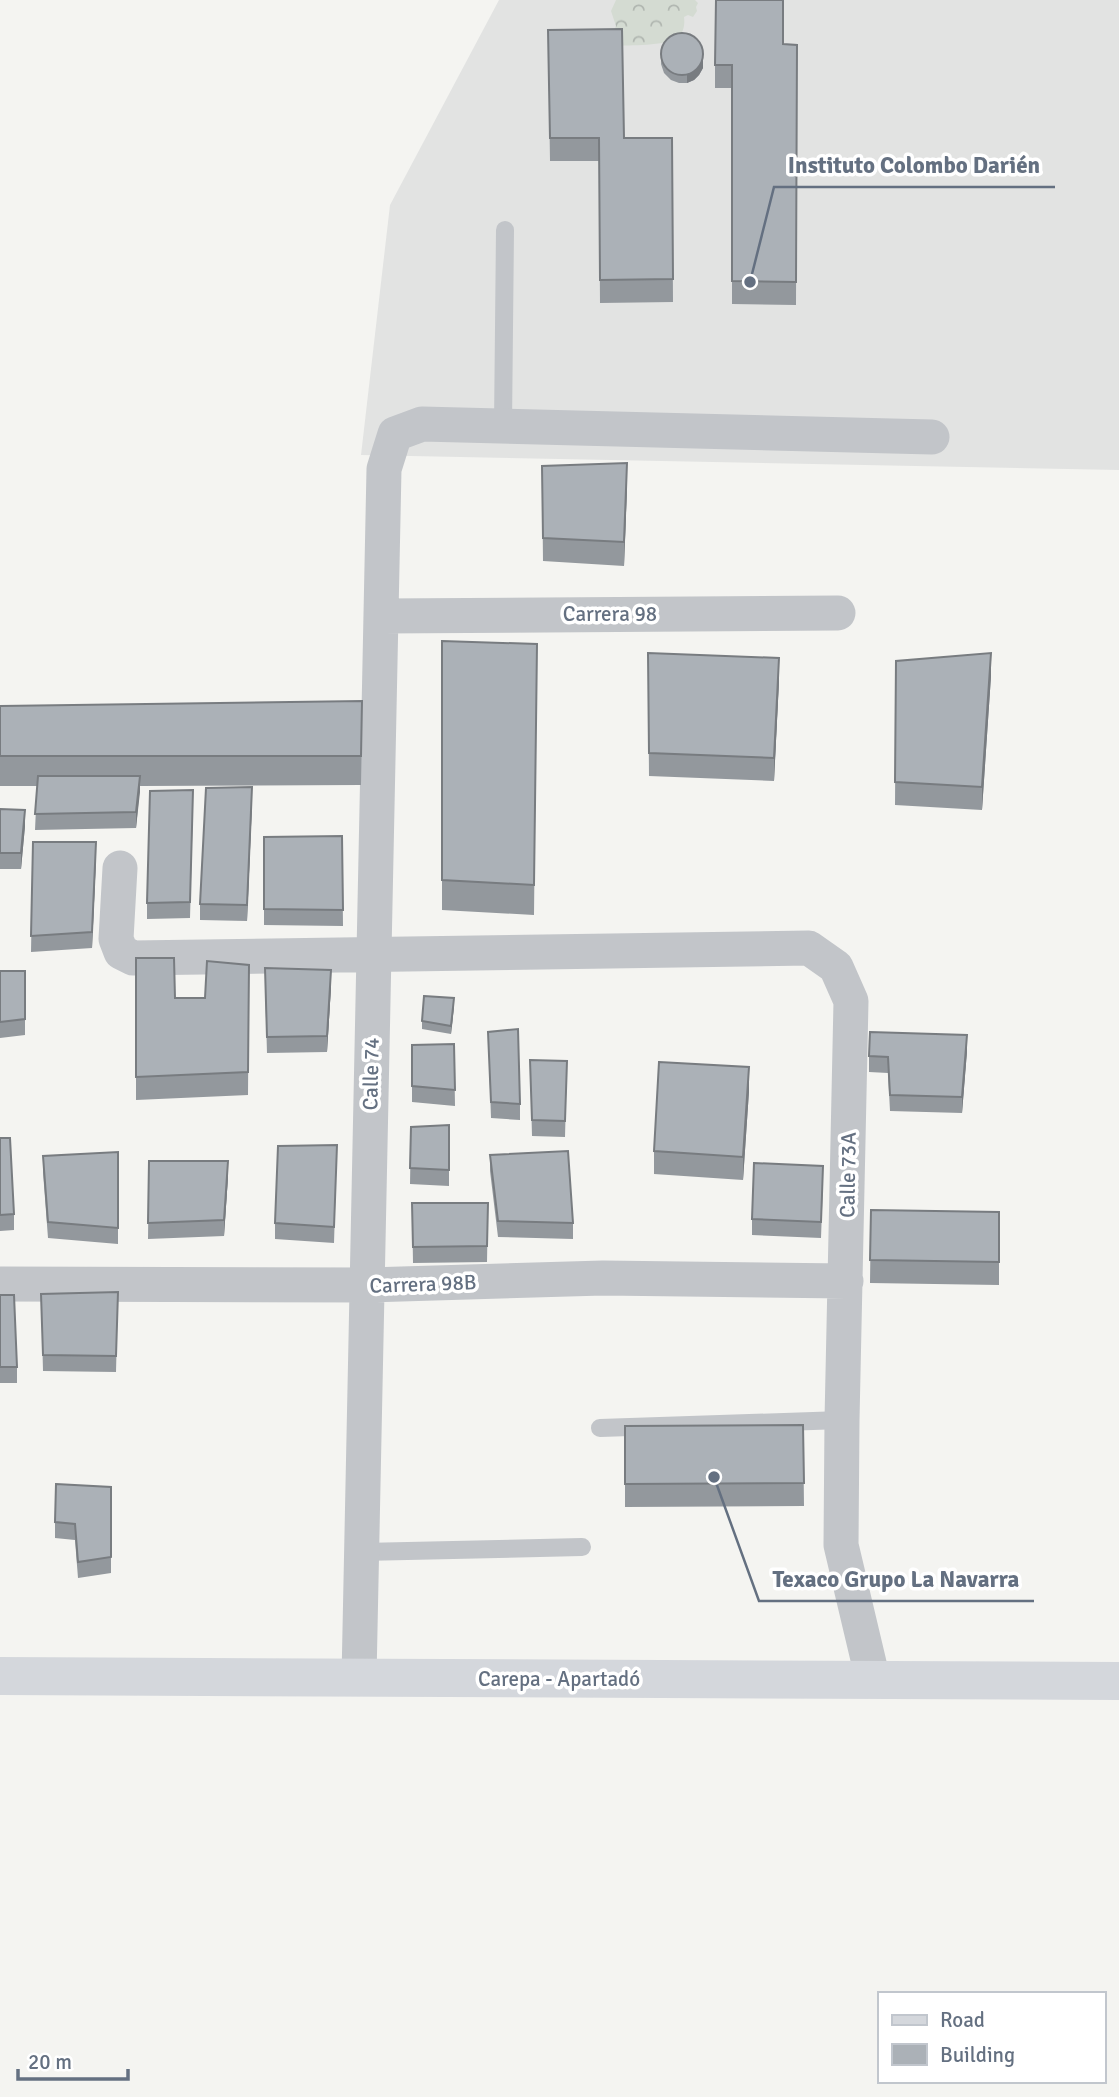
<svg xmlns="http://www.w3.org/2000/svg" width="1119" height="2097" font-family="Signika,sans-serif">
	<style>
		.built { fill: #e2e3e2 }
		.park { fill: url(#park-crowns) }
		.lines { fill: none; stroke-linecap: round; stroke-linejoin: round }
		.lane { stroke: #c2c5c9; stroke-width: 18 }
		.street { stroke: #c2c5c9; stroke-width: 35 }
		.secondary { stroke: #d4d7dc; stroke-width: 38 }
		.wall { fill: #93989d }
		.shaded-wall { fill: #787c80 }
		.building { fill: #abb1b7; stroke: #787c80; stroke-width: 2 }
		.labels { text-anchor: middle; dominant-baseline: central; stroke-width: 7; stroke-linejoin: round; paint-order: stroke }
		.street-label { font-size: 21px; fill: #647081; stroke: #fff }
		.leader { fill: none; stroke: #647081; stroke-width: 2.5 }
		.callout-dot { fill: #647081; stroke: #fff; stroke-width: 2.5 }
		.callout-label { font-size: 23px; text-anchor: middle; font-weight: bold; fill: #647081; stroke: #fff; stroke-width: 7; stroke-linejoin: round; paint-order: stroke }
	</style>
	<defs>
		<pattern id="park-crowns" width="20" height="18" patternUnits="userSpaceOnUse" patternTransform="scale(1.75)"><rect width="20" height="18" fill="#d4dbd2"/><path d="M2 6a3 3 0 1 1 6 0M12 15a3 3 0 1 1 6 0" fill="none" stroke="#b0b6b0"/></pattern>
	</defs>
	<rect width="100%" height="100%" fill="#f4f4f1"/>
	<path class="built" d="M499,0h620v470l-758,-15 29,-250z"/>
	<path class="park" d="M616,0h79l3,3 -2,4 1,4 -4,6 -5,-2 -4,2c1,7 0,16 -7,21 -12,8 -47,7 -63,8l-3,-8 5,-12 -5,-15z"/>
	<g class="lines">
		<path class="lane" d="M503,426l2,-196
			M600,1428l242,-8
			M362,1552l220,-5"/>
		<path class="street" d="M382,616l456,-3
			M120,868l-4,71 5,13 12,6 676,-10 27,19 15,34 -9,419 -1,125 32,135
			M0,1284l368,1 235,-7 243,3
			M359,1678l25,-1209 11,-35 27,-10 510,13"/>
		<path class="secondary" d="M0,1676l1119,5"/>
	</g>
	<path class="wall" d="M548,30l76,108h48l1,164 -73,1 -1,-142h-49z
		M783,44l14,1 -1,260 -64,-1v-216h-17v-23z
		M662,47l41,21 -4,7 -5,5 -7,3h-8l-8,-3 -7,-7 -3,-9z
		M542,466l85,20 -3,80 -81,-5z
		M442,641l95,3 -3,271 -92,-5z
		M648,653l131,28 -5,100 -125,-5z
		M896,661l95,15 -9,134 -87,-5z
		M0,706l362,24 -1,55 -221,1 -4,42 -101,2 2,-44h-37z
		M252,803l-5,118 -47,-1v-16z
		M193,806l-3,112 -43,1v-16z
		M0,809l25,17 -4,43h-21z
		M342,836l1,90 -79,-1v-88z
		M33,842l63,16 -4,90 -61,4z
		M136,958l39,40h30l44,-33 -1,130 -112,5z
		M0,971h25v64l-25,3z
		M265,984l66,3 -4,65 -60,1z
		M454,1006l-3,28 -29,-5v-8z
		M488,1032l32,72v16l-29,-2z
		M454,1044l1,62 -43,-4v-57z
		M967,1051l-5,62 -72,-2 -2,-38 -19,-1v-16z
		M530,1060l37,1 -2,76 -33,-1z
		M749,1091l-6,89 -89,-6v-23z
		M449,1125v61l-39,-2 1,-57z
		M0,1138l14,76v16l-14,1z
		M337,1145l-3,98 -59,-4v-16z
		M118,1152v92l-70,-6 -5,-66v-16z
		M490,1155l83,68v16l-75,-2 -8,-66z
		M149,1161l79,16 -4,59 -76,3z
		M823,1182l-2,56 -69,-3v-16z
		M412,1203h76l-1,59 -74,1z
		M871,1210l128,2v73l-129,-2z
		M118,1292l-2,80 -73,-1 -2,-77z
		M0,1295l17,72v16h-17z
		M803,1425l1,81 -179,1v-81z
		M111,1487v86l-33,5 -3,-38 -20,-2v-16z"/>
	<path class="shaded-wall" d="M703,60v8l-4,7 -5,5 -7,3v-8z
		M627,463v23l-3,80v-24z
		M991,653v23l-9,134v-23z
		M779,658v23l-5,100v-23z
		M140,776v16l-4,36v-16z
		M252,787v16l-5,118v-16z
		M25,810v16l-4,43v-16z
		M96,842v16l-4,90v-16z
		M331,970v17l-4,65v-16z
		M454,998v8l-3,28v-8z
		M967,1035v16l-5,62v-16z
		M749,1067v24l-6,89v-23z
		M228,1161v16l-4,59v-16z"/>
	<path class="building" d="M716,0h67v44l14,1 -1,237 -64,-1v-216h-17z
		M622,29l2,109h48l1,141 -73,1 -1,-142h-49l-2,-108z
		M661 54a21 21 0 1 1 42 0a21 21 0 1 1-42 0Z
		M627,463l-3,79 -81,-4 -1,-72z
		M442,641l95,3 -3,241 -92,-5z
		M648,653l131,5 -5,100 -125,-5z
		M991,653l-9,134 -87,-5 1,-121z
		M362,701l-1,55h-361v-50z
		M38,776h102l-4,36 -101,2z
		M252,787l-5,118 -47,-1 6,-116z
		M193,790l-3,112 -43,1 3,-112z
		M0,809l25,1 -4,43h-21z
		M342,836l1,74 -79,-1v-72z
		M33,842h63l-4,90 -61,4z
		M136,958h38l1,40h30l2,-37 42,4 -1,107 -112,5z
		M265,968l66,2 -4,66 -60,1z
		M0,971h25v48l-25,3z
		M424,996l30,2 -3,28 -29,-5z
		M518,1029l2,75 -29,-2 -3,-70z
		M870,1032l97,3 -5,62 -72,-2 -2,-38 -19,-1z
		M454,1044l1,46 -43,-4v-41z
		M530,1060l37,1 -2,60 -33,-1z
		M659,1062l90,5 -6,90 -89,-6z
		M449,1125v45l-39,-2 1,-41z
		M0,1138h10l4,76 -14,1z
		M337,1145l-3,82 -59,-4 3,-77z
		M568,1151l5,72 -75,-2 -8,-66z
		M118,1152v76l-70,-6 -5,-66z
		M149,1161h79l-4,59 -76,3z
		M754,1163l69,3 -2,56 -69,-3z
		M412,1203h76l-1,43 -74,1z
		M871,1210l128,2v50l-129,-2z
		M118,1292l-2,64 -73,-1 -2,-61z
		M0,1295h14l3,72h-17z
		M803,1425l1,58 -179,1v-58z
		M56,1484l55,3v70l-33,5 -3,-38 -20,-2z"/>
	<g class="labels">
		<g class="street-label">
			<text x="610" y="614">Carrera 98</text>
			<text transform="translate(371 1074) rotate(-89)">Calle 74</text>
			<text transform="translate(848 1175) rotate(-89)">Calle 73A</text>
			<text transform="translate(423 1284) rotate(-2)">Carrera 98B</text>
			<text x="559" y="1679">Carepa - Apartadó</text>
		</g>
	</g>
	<path class="leader" d="M750 282L774 187H1055M714 1477L759 1601H1034"/>
	<g class="callout-dot">
		<circle cx="750" cy="282" r="7"/>
		<circle cx="714" cy="1477" r="7"/>
	</g>
	<g class="callout-label">
		<text x="914" y="173">Instituto Colombo Darién</text>
		<text x="896" y="1587">Texaco Grupo La Navarra</text>
	</g>
	<rect x="878" y="1992" width="228" height="91" fill="#ffffff" stroke="#c1c6cd" stroke-width="2"/>
	<rect x="892" y="2015" width="35" height="10" fill="#d4d7dc" stroke="#c1c6cd" stroke-width="2"/>
	<text x="940" y="2027" font-size="21" fill="#647081">Road</text>
	<rect x="892" y="2044" width="35" height="21" fill="#abb1b7" stroke="#c1c6cd" stroke-width="2"/>
	<text x="940" y="2062" font-size="21" fill="#647081">Building</text>
	<path d="M18 2069v10h110v-10" fill="none" stroke="#647081" stroke-width="3.5"/>
	<text x="28" y="2069" font-size="21" fill="#647081" stroke="#ffffff" stroke-width="5" paint-order="stroke">20 m</text>
</svg>
